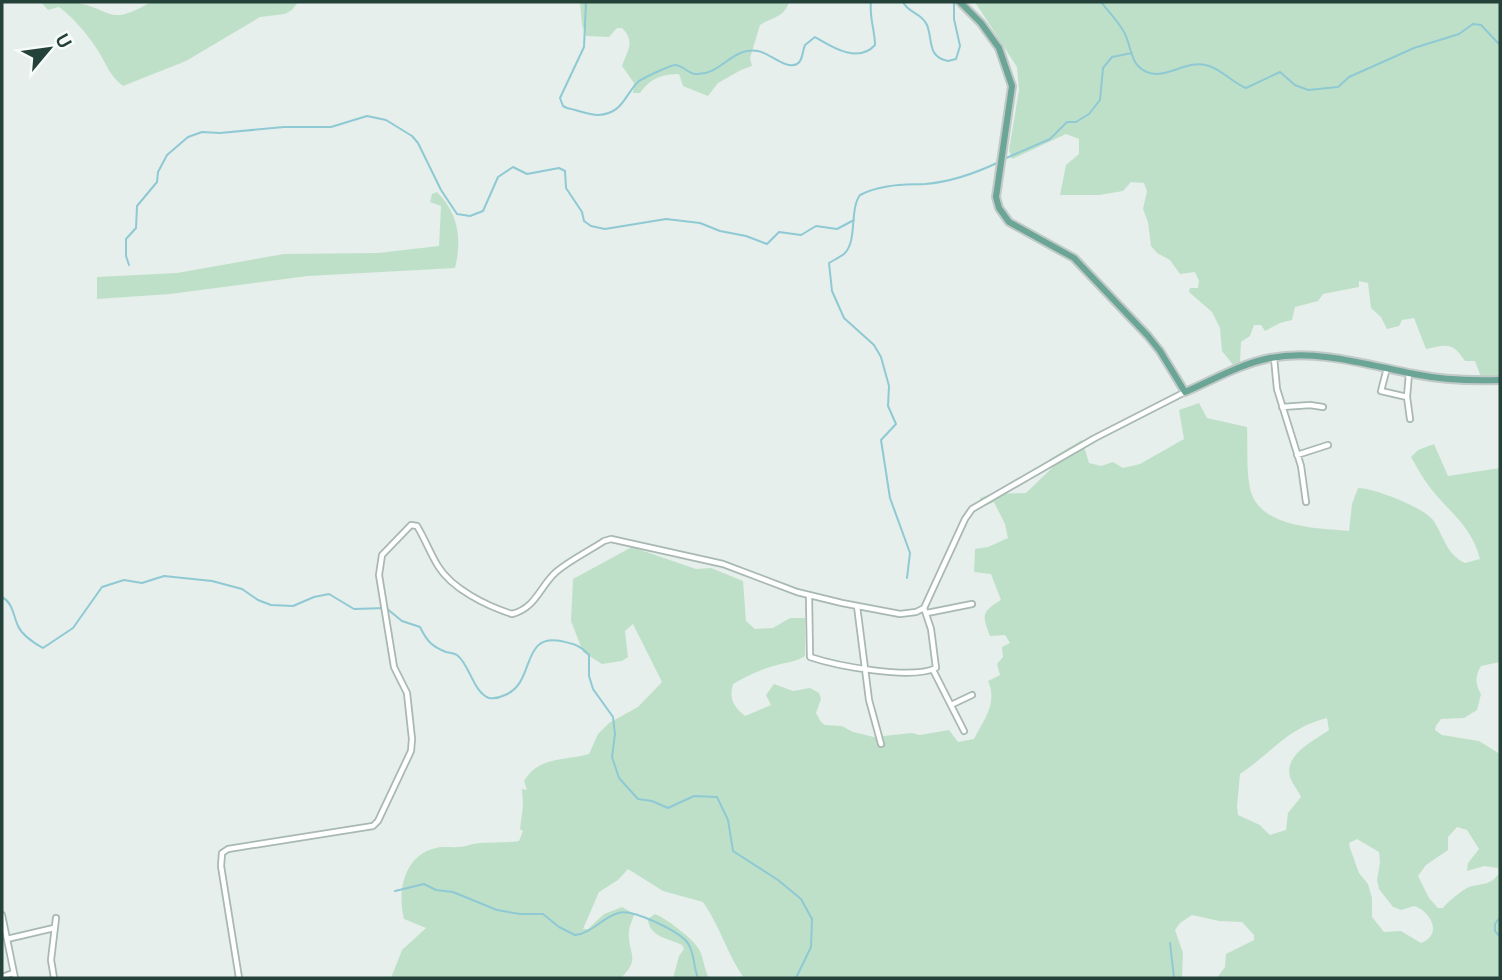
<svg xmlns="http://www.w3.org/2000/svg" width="1502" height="980" font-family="'Space Grotesk',sans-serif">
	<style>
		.green { fill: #bfe0c8; fill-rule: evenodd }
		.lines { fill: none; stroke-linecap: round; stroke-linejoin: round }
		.stream { stroke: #8ec9d4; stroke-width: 2 }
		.minor-casing { stroke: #a8b8b2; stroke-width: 8 }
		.major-casing { stroke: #c2cac8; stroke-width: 10 }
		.minor { stroke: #fff; stroke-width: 4.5 }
		.major { stroke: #6aa596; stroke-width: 6 }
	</style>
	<rect width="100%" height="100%" fill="#e6efeb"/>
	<path class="green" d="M41,2c11,0 23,-2 33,0 41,8 33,25 77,0h147l-6,8 -7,4 -25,3 -74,44 -63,25c-13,-9 -18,-25 -26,-37 -10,-15 -24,-32 -38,-42l-11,3z
		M580,2h209c-5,16 -17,15 -29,23l-10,33 2,8 -11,4 -23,13 -10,13 -25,-10 -4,-12c-17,0 -30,5 -39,19h-7l1,-10 -12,-17c5,-15 14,-24 0,-38h-5l-8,9 -23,-1 -4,-11z
		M975,2h525v373l-19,2 -6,-16h-10c-13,-20 -18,-16 -39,-12l-12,-31 -12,2 -3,6 -12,3 -6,-12 -10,-9 -3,-25 -9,-2v6l-36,7 -5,7 -23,6 -3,13 -12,3 -15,8 -4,-6h-7l-4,11 -9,6 -1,20 -6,4 -12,-15 -2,-23 -8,-16 -23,-20 1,-4h8l1,-7 -4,-9 -15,2 -10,-14 -13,-7 -6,-7 -3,-24 -5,-13 4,-18 -3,-8 -13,-1 -8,9 -24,4h-39l6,-30 13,-11v-15l-13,-5 -54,25 -3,-9 10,-60 -2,-23z
		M437,192c22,22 25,48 18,76l-147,8 -138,18 -73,5v-22l80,-4 107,-19 94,-1 61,-7 2,-40 -11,-4 2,-8z
		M1199,403l8,15 40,9c1,20 -1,42 3,61 8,40 67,40 99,43l3,-27 6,-16c16,0 65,19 75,32 11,16 13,34 32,43l15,-4c-9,-36 -35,-49 -54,-77 -6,-8 -10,-17 -15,-25l7,-7 16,-6 14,32 52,-8v194l-19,4c-6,9 -6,19 0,28l-4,16 -13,8 -23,1 -5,7 -1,4 7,5 37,6 21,13v224h-283l8,-11 1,-13 28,-14v-5l-12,-13 -23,-1 -27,-6 -12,8 -5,7 8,23 -1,25h-438c-17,-24 -24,-52 -41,-76l-40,-11 -35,-22 -10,11 -19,12 -16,37h5l16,-15 18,-7 12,7c-1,6 -4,10 -5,16 -2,24 13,27 -8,48h-230l11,-28 24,-22 -22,-9c-7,-28 0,-64 32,-71 7,-2 15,0 22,-1 8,0 15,-4 22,-4 13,-1 25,0 39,-2l4,-10 -3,-2 3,-23 -1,-17 5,1 -3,-9c15,-25 40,-20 65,-27l9,-20 11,-11 29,-16 24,-25 -29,-58 -8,7 3,26 -6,4 -20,3 -19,-12 -12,-31 2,-42 59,-32 64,22 15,-1 32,13 3,40 9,8 18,-1 17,-10h15v38c-9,6 -18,6 -28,9 -16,4 -30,11 -44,19 -4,15 0,22 12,32l26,-11 -5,-10 8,-11 19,7 17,-3 9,5 2,6 -5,14 5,9 4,3 17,1 11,6 21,5 38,-4 8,2 29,-5 9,12 16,-3c10,-20 24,-35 14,-58l12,-6 -3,-11 6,-7 -1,-10 8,-4 -5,-8 -15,1c-8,-21 -9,-24 11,-36l-10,-26 -17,-2 1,-23 13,-2 20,-9 -3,-14 -11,-22 -12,5 -2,-9 11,-4 35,-1 27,-26 -3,-8 32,-19 7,23 12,3 12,-4 10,6 17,-4 44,-25 -5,-29zM1327,718l2,12c-15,11 -45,24 -39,47 2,7 8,13 11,20l-13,16 -2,17 -16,5 -10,-10 -22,-10 -1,-9 3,-32c33,-22 47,-46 87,-56zM1457,827l10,3 12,19 -11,14 -1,8 17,-5 14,2 1,5c-8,13 -17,10 -30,14 -4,1 -23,16 -26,21h-5l-9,-10 -11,-22 8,-11 22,-15v-13zM1357,839l22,13 1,10 -3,18 2,9 14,18 8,3 13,-4c17,5 29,29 7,37l-20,-12 -17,1 -12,-15v-19l-4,-14 -9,-11 -9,-25 -1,-5z
		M655,914c11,4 40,26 45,37 4,9 4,18 9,27h-36l6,-22 5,-7 -2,-4c-14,-7 -33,-8 -34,-26z"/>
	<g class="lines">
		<path class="stream" d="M586,2l-2,45 -24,51 3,8 4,2c10,2 22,7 31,7 25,-1 27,-21 40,-33 3,-3 34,-18 38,-17 7,1 12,8 19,9 26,2 37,-28 63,-23 12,2 28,19 39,13 6,-3 5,-12 8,-19l10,-8c17,10 43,27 60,8 0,-14 -6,-29 -4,-43
			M903,2c5,11 19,11 24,23 6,15 0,32 21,36l8,-2 4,-13 -6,-27v-17
			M1101,2c7,9 17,19 23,30 6,10 6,26 14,34 22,22 46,-9 71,0 13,4 24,17 37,22l34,-16 15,13 13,5 30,-3 11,-10 65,-29 45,-14 14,-10 8,1 19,20
			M1004,159l46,-20 17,-17h9l13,-8 11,-14 3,-32 9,-11 20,-4
			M129,265l-3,-9v-17l10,-11 1,-22 20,-24 1,-10 9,-17 21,-18 14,-5 18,1 64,-6h47l36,-11 19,4 26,16 6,7 23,47 16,24 13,2 13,-5 15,-34 15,-10 14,7 32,-6 6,3 1,17 16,24 2,9 7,5 14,3 61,-10 34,4 20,8 26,5 21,8 12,-12 22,3 15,-9 21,3 17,-9
			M907,578l3,-25 -20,-55 -9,-58 15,-16 -8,-18 1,-20 -8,-29 -7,-12 -30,-27 -12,-27 -3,-28c5,-3 11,-6 15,-9 14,-13 5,-44 16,-59 20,-11 44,-10 65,-11 26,-2 51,-11 74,-22
			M2,597c11,6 11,18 16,29 4,9 16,17 25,22l30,-20 29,-41 22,-7 18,3 22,-7 48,5 30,8 16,11 13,5 22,1 21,-9 15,-3 25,15 32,-1 16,13 18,6c7,14 11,19 26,25 4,1 8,1 11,3 13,10 16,37 32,43 6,1 12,-1 16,-3 31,-12 15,-62 56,-54 13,3 19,4 28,14v21l4,13 20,28 2,17 -3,23 7,21 19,21 14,2 16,7 26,-12 23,1 11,23 5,31 45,29 23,19 11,20 -1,28 -15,31
			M395,891l29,-7 12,6 17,2 44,18 23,4h23l16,13 16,8c17,-2 27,-17 43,-22 14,-5 60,18 69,29 8,10 6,25 11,36
			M1500,896v21l-5,7v7l5,6
			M1170,943l4,35"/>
		<defs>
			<path id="minor" d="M1274,358l3,31 24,77 5,36
				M1387,368l-6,23 26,6 2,-24
				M1407,397l3,22
				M1282,407l28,-2 13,2
				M1297,455l31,-10
				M809,595l1,62c27,9 101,23 126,11l-5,-39 -7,-21
				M857,606l12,94 12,44
				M927,613l45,-9
				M933,670l31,61
				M951,705l21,-10
				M2,915l13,63
				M7,939l47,-11
				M2,977l11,-4
				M54,978l-3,-18 5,-42
				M239,978l-18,-112 1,-13 6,-4 145,-23 5,-5 33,-70 1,-12 -5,-46 -13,-26 -15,-92 3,-20 29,-30 6,1c8,13 13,27 21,40 14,23 49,40 74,48 24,-6 28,-28 44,-42 14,-12 33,-21 48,-31l7,-2 112,25 74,28 45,11 58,11 16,-2 8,-4 41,-89 7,-10 123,-71 90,-46"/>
			<path id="major" d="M960,2l21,21 18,25 13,38 -16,111 3,11 10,14 65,36 74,78 12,15 25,41c28,-12 55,-28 85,-34 48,-9 98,7 144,16 29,6 57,7 86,6"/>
		</defs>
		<use href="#minor" class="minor-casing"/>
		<use href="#major" class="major-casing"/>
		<use href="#minor" class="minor"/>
		<use href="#major" class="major"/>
	</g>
	<rect width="1502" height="980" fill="none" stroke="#24423a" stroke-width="7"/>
	<g transform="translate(49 49) rotate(61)" stroke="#f7fbf9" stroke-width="5" paint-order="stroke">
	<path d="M0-5L12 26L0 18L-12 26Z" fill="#24423a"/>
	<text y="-10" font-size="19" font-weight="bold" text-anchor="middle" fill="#24423a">U</text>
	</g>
</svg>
